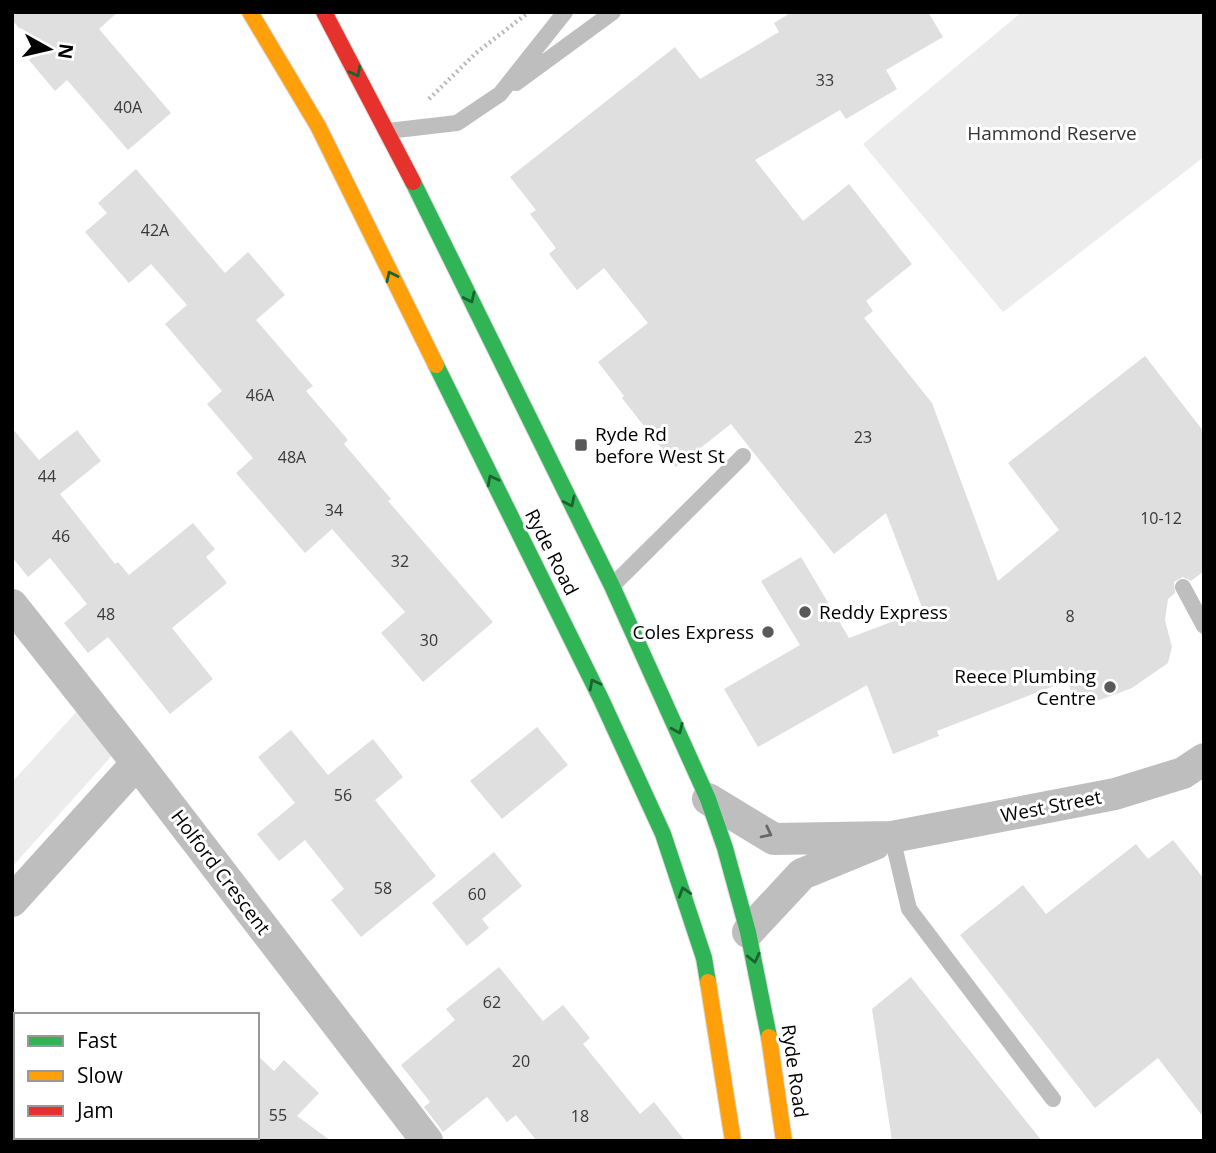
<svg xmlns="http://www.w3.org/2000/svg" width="1216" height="1153" font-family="'Open Sans',sans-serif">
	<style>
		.green { fill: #ececec }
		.building { fill: #dfdfdf }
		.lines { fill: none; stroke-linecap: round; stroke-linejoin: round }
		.fast-casing { stroke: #dbdbdb; stroke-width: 18 }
		.slow-casing { stroke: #dbdbdb; stroke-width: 18 }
		.jam-casing { stroke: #dbdbdb; stroke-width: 18 }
		.path { stroke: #b9b9b9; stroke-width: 4.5; stroke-dasharray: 2 3.5; stroke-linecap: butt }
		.lane { stroke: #bebebe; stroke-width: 16 }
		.street { stroke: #bebebe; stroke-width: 32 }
		.fast { stroke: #30b455; stroke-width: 16 }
		.slow { stroke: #ff9f0a; stroke-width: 16 }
		.jam { stroke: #e5322d; stroke-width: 16 }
		.oneway { stroke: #1a632f }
		.oneway2 { stroke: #686868 }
		.poi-dot { fill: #595959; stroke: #fff; stroke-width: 2.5 }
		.labels { text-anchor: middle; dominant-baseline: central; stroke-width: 6; stroke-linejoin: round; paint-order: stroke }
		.number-label { font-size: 16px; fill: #383838 }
		.park-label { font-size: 19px; fill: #333; stroke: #fff }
		.poi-label { font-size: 19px; fill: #000; stroke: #fff; text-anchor: start }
		.street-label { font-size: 19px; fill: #000; stroke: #fff }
	</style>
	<rect width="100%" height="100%" fill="#fff"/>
	<path class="green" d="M1022,12h182v145l-201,155 -140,-168z
		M81,707l37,42 -106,118v-85z"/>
	<path class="building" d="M12,12h106l-19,17 72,84 -43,37 -61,-70 -12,11 -26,-31 10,-9 -27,-31z
		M792,12h136l15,25 -57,33 11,19 -51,30 -6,-9 -85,50 48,61 46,-37 63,80 -46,37 7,10 -9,7 68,85 66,178 61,-51 -51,-67 137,-107 59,76v139l-13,10 -8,-4 -9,5 1,11 -7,6 -3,21 7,27 -4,16 -36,25 -54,20 -11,-27 -130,50 2,5 -46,18 -26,-69 -109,62 -34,-58 76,-44 -39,-64 40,-24 48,81 74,-28 -37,-97 -52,41 -103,-130 -55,43 -54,-69 2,-2 -26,-34 50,-39 -44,-55 -27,22 -28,-36 7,-6 -26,-34 6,-4 -26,-33 165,-130 25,32 79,-47 -5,-9z
		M136,169l89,104 23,-21 37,43 -29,25 57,66 -7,5 42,49 -4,4 47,55 -3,2 105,121 -70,60 -42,-49 24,-21 -73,-83 -27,24 -69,-80 17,-15 -46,-54 15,-13 -57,-67 22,-19 -36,-41 -22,19 -44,-51 22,-19 -9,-10z
		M12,428l27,32 38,-30 24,31 -41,33 55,70 3,-2 11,13 64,-52 22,26 -9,8 21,26 -55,45 41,51 -43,35 -62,-77 -20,16 -24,-30 23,-19 -37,-46 -22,19 -16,-20z
		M537,727l31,38 -66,54 -32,-38z
		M291,730l37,45 45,-36 30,38 -28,23 61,76 -75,61 -30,-37 13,-11 -39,-49 -26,21 -22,-27 38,-31 -37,-46z
		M1173,840l31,39v239l-46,-60 -63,50 -135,-173 63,-50 23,29 90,-70 12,15z
		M494,852l28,34 -40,33 7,9 -22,18 -35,-43z
		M499,967l44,54 20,-16 27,33 -7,6 57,70 14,-12 31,39h-148l-21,-26 -9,7 -20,-25 -44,35 -19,-25 6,-5 -29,-37 54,-45 -9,-11z
		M911,977l131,164h-150l-20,-132z
		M257,1055l17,16 10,-11 35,33 -22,23 34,25h-74z"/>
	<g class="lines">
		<defs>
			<path id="fast" d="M413,182l199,404 96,213 17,49 23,84 21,105
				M436,365l165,334 62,135 41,124 4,24"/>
			<path id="slow" d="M250,12l68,114 118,239
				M708,982l25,159
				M769,1037l15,104"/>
			<path id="jam" d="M324,12l89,170"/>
		</defs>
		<use href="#fast" class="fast-casing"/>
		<use href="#slow" class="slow-casing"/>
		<use href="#jam" class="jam-casing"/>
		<path class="path" d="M429,99l47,-46 53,-41"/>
		<path class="lane" d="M516,83l97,-71
			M388,131l69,-8 43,-29 65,-82
			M613,585l130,-129
			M1183,587l21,39
			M892,837l17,72 144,190"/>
		<path class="street" d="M12,605l125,158 290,378
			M708,799l66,40 118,-2 223,-43 68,-21 21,-14
			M12,901l125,-138
			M748,932l54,-58 73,-30"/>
		<use href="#fast" class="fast"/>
		<use href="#slow" class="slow"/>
		<use href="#jam" class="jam"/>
	</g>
	<defs><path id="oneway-chevron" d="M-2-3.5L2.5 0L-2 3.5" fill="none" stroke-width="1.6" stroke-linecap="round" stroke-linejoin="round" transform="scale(1.75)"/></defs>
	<g class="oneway">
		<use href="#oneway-chevron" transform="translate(356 72) rotate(62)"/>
		<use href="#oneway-chevron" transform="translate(391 276) rotate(-116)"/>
		<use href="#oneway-chevron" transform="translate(470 298) rotate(64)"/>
		<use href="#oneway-chevron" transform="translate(492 480) rotate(-117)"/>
		<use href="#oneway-chevron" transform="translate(570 502) rotate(64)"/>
		<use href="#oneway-chevron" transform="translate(594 684) rotate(-117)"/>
		<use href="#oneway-chevron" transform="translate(678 729) rotate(66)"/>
		<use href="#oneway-chevron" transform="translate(684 892) rotate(-107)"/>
		<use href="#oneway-chevron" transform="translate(754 958) rotate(77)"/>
	</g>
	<use class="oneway2" href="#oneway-chevron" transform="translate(767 833) rotate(27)"/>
	<g class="poi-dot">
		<rect x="574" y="438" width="14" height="14" rx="3.5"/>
		<circle cx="805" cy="612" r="7"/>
		<circle cx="768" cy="632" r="7"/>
		<circle cx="1110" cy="687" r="7"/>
	</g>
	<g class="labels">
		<g class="number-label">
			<text x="825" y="80">33</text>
			<text x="128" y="107">40A</text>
			<text x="155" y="230">42A</text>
			<text x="260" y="395">46A</text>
			<text x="863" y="437">23</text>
			<text x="292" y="457">48A</text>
			<text x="47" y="476">44</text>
			<text x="334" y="510">34</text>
			<text x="1161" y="518">10-12</text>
			<text x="61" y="536">46</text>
			<text x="400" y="561">32</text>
			<text x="106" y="614">48</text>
			<text x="1070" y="616">8</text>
			<text x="429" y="640">30</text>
			<text x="343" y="795">56</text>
			<text x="383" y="888">58</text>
			<text x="477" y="894">60</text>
			<text x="492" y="1002">62</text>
			<text x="521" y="1061">20</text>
			<text x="278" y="1115">55</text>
			<text x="580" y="1116">18</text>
		</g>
		<g class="park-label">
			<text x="1052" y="133">Hammond Reserve</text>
		</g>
		<g class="poi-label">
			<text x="595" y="434">Ryde Rd<tspan x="595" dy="22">before West St</tspan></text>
			<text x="819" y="612">Reddy Express</text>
			<text x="754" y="632" text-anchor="end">Coles Express</text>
			<text x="1096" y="676" text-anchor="end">Reece Plumbing<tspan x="1096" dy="22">Centre</tspan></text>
		</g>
		<g class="street-label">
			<text transform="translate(552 552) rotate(63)">Ryde Road</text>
			<text transform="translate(1051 806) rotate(-11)">West Street</text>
			<text transform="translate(221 872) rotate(53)">Holford Crescent</text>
			<text transform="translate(795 1071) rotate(82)">Ryde Road</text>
		</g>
	</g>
	<rect width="1216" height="1153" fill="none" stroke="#000000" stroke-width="28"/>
	<rect x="14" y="1013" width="245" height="126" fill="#ffffff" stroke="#999999" stroke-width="2"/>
	<rect x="28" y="1036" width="35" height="10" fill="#30b455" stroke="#999999" stroke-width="2"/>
	<text x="77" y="1048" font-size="21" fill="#000000">Fast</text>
	<rect x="28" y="1071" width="35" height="10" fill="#ff9f0a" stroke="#999999" stroke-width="2"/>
	<text x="77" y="1083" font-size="21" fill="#000000">Slow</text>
	<rect x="28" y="1106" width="35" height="10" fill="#e5322d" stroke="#999999" stroke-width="2"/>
	<text x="77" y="1118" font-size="21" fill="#000000">Jam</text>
	<g transform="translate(49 49) rotate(98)" stroke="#ffffff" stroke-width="5" paint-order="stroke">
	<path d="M0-5L12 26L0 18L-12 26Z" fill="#000000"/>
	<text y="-10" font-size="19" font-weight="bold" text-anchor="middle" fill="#000000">N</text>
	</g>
</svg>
